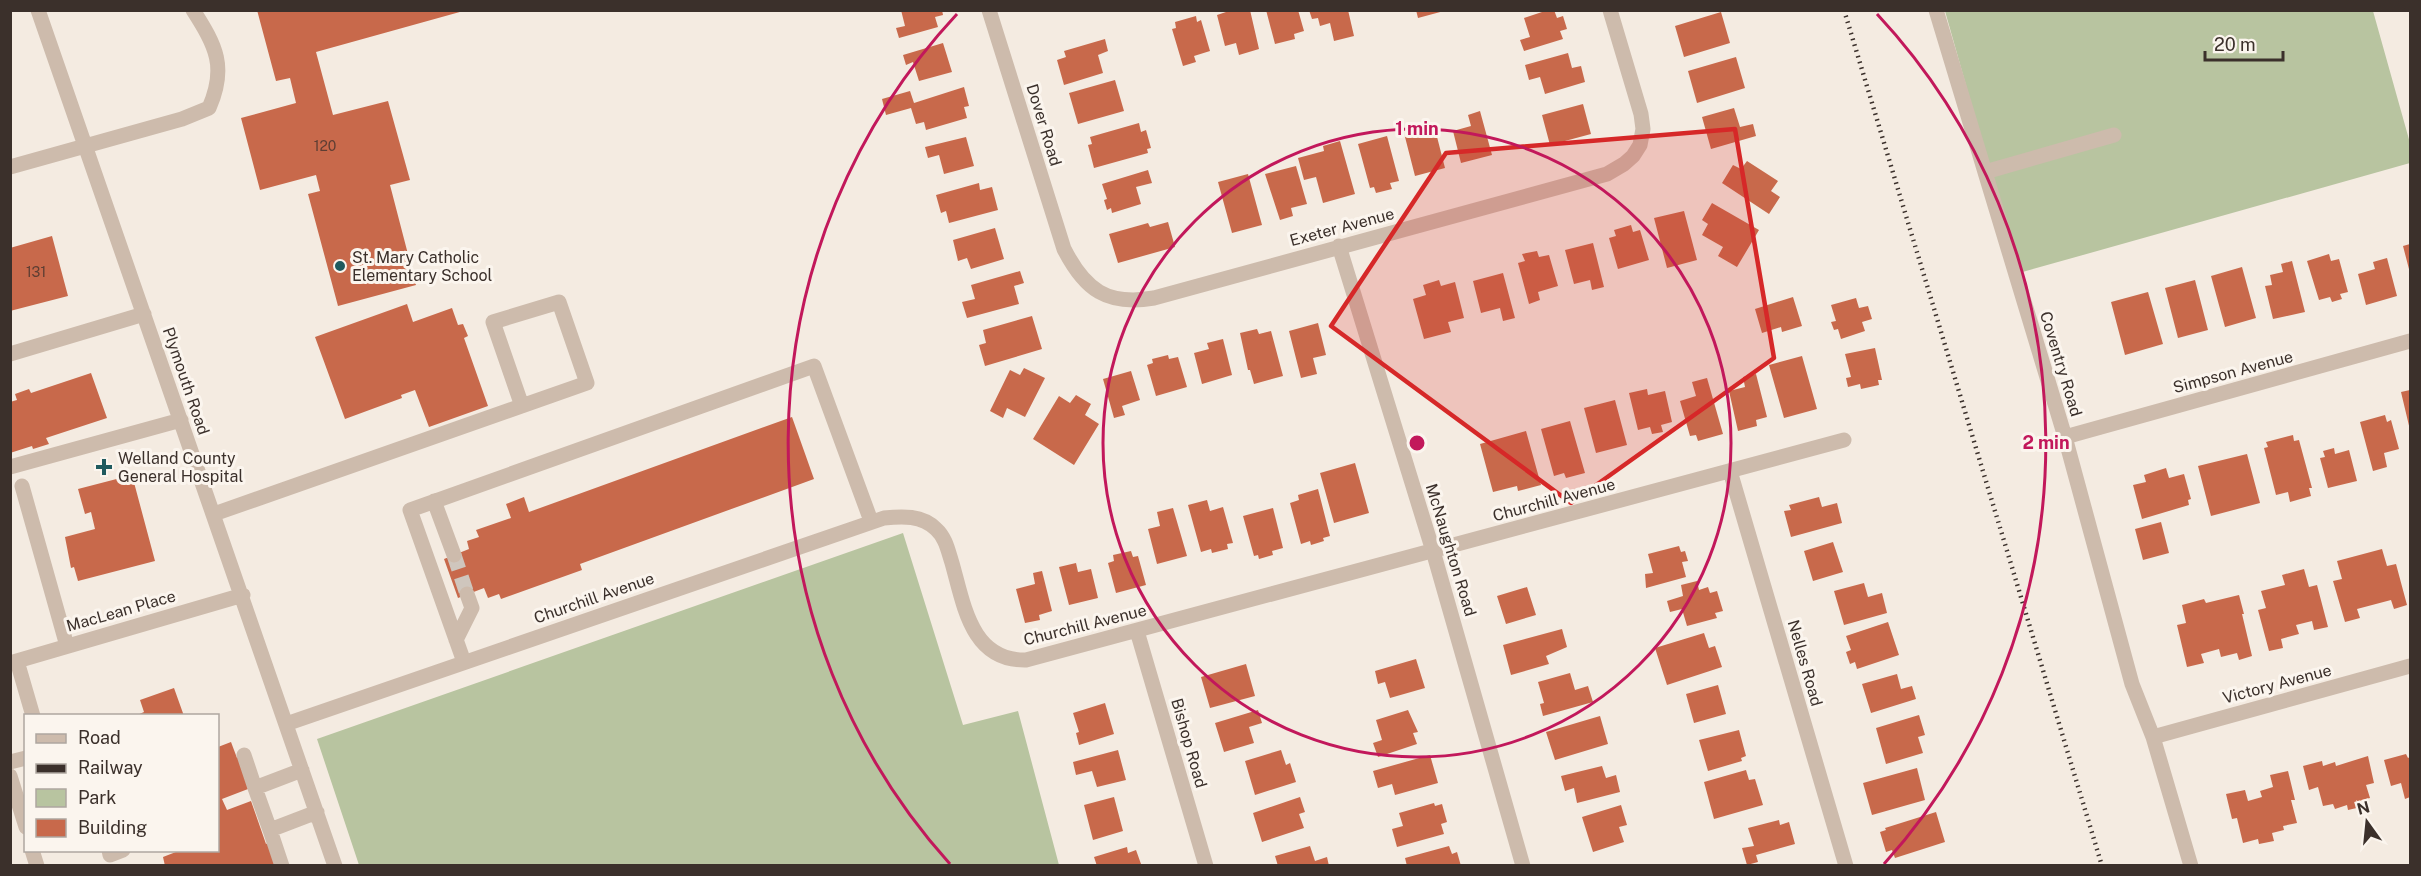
<svg xmlns="http://www.w3.org/2000/svg" width="2421" height="876" font-family="'Public Sans',sans-serif">
	<style>
		.green { fill: #b8c4a0 }
		.building { fill: #c8694b }
		.lines { fill: none; stroke-linecap: round; stroke-linejoin: round }
		.minor-tunnel { stroke: #cfc6bd; stroke-width: 15; stroke-dasharray: 15 8; stroke-linecap: butt }
		.minor { stroke: #cdbbac; stroke-width: 15 }
		.rail { stroke: #3b302b; stroke-width: 4.5; stroke-dasharray: 1.5 4.5; stroke-linecap: butt }
		.marked { fill: #d62828; fill-opacity: 0.2; stroke: #d62828; stroke-width: 4.5; stroke-linejoin: round }
		.ring { fill: none; stroke: #c2185b; stroke-width: 3 }
		.poi-dot { fill: #1f5a5e; stroke: #fbf5ee; stroke-width: 2 }
		.labels { text-anchor: middle; dominant-baseline: central; stroke-width: 6; stroke-linejoin: round; paint-order: stroke }
		.number-label { font-size: 14px; fill: #5e3e33 }
		.street-label { font-size: 16px; fill: #3b302b; stroke: #fbf5ee }
		.poi-label { font-size: 16px; fill: #3b302b; stroke: #fbf5ee; text-anchor: start }
		.centre { fill: #c2185b; stroke: #fbf5ee; stroke-width: 3 }
		.ring-label { font-size: 18px; text-anchor: middle; font-weight: bold; fill: #c2185b; stroke: #fbf5ee; stroke-width: 6; stroke-linejoin: round; paint-order: stroke }
	</style>
	<rect width="100%" height="100%" fill="#f4ebe1"/>
	<path class="green" d="M1945,11h428l37,132v20l-391,110z
		M903,533l60,192 55,-14 41,154h-700l-42,-126z"/>
	<path class="building" d="M257,10h210l-151,42 17,63 55,-14 22,79 -20,5 26,100 -78,21 -30,-112 12,-3 -4,-16 -56,15 -19,-72 55,-15 -6,-25 -14,3z
		M901,10h41l1,5 -8,2 3,10 -39,11 -3,-10 9,-2z
		M1232,10h18l9,39 -20,6 -3,-12 -11,3 -8,-31z
		M1266,10h32l6,21 -10,3 1,5 -20,5z
		M1309,10h39l6,26 -20,5 -4,-18 -10,3 -2,-8 -6,1z
		M1416,10h28v1l-26,7z
		M1548,10h6l3,8 6,-2 4,13 -7,2 3,8 -39,12 -4,-11 10,-3 -6,-19z
		M1721,12l9,31 -46,14 -9,-31z
		M1196,16l1,6 4,-2 9,31 -16,5 2,6 -13,4 -11,-37 4,-1 -1,-6z
		M1105,39l3,12 -10,4 5,18 -39,12 -7,-25 9,-3 -2,-6z
		M943,43l9,29 -33,9 -6,-19 -7,3 -3,-10z
		M1568,53l4,15 9,-2 4,16 -40,12 -5,-17 -11,3 -4,-15z
		M1736,57l9,31 -48,15 -9,-32z
		M1115,80l9,31 -46,13 -9,-31z
		M964,87l5,19 -5,1 3,11 -41,12 -2,-8 -8,2 -5,-16 -25,7 -4,-16 28,-8 4,12z
		M1583,104l8,30 -41,11 -8,-30z
		M1734,108l6,19 13,-3 3,12 -45,13 -9,-32z
		M1480,111l12,44 -31,8 -8,-32 18,-5 -3,-11z
		M1139,123l2,9 5,-2 5,18 -4,1 1,4 -54,15 -6,-23 4,-1 -2,-7z
		M1435,129l10,39 -30,8 -10,-39z
		M1387,136l12,45 -9,2 2,6 -16,4 -2,-6 -4,1 -12,-44z
		M966,137l8,29 -30,8 -5,-19 -11,3 -3,-11z
		M1340,141l15,53 -32,9 -7,-26 -12,3 -6,-22 26,-7 -1,-5z
		M1747,161l31,20 -7,10 9,6 -11,17 -47,-31 11,-18 8,4z
		M1296,166l11,38 -16,4 2,8 -13,4 -15,-46z
		M1148,170l4,13 -16,4 5,17 -29,9 -1,-5 -4,2 -3,-10 3,-1 -5,-15z
		M1248,174l14,51 -30,8 -14,-51z
		M979,183l1,7 12,-3 6,23 -49,13 -3,-12 -5,2 -5,-18z
		M1712,203l47,27 -22,37 -19,-11 5,-9 -21,-12 6,-11 -6,-4z
		M1684,211l13,49 -30,8 -13,-50z
		M1168,222l7,25 -57,16 -9,-29 39,-11 2,4z
		M1631,225l2,7 7,-2 9,30 -31,9 -9,-31 7,-2 -2,-6z
		M995,228l9,31 -33,10 -4,-11 -9,3 -5,-21z
		M52,236l16,60 -58,15v-63z
		M1593,243l11,44 -12,3 -2,-10 -16,4 -9,-34z
		M2410,244v29l-7,-27z
		M1537,251l2,6 10,-2 9,31 -20,6 2,8 -11,4 -11,-41 7,-2 -3,-7z
		M2329,254l2,7 8,-2 9,33 -8,2 2,5 -10,3 -2,-5 -11,3 -12,-39z
		M2387,258l10,38 -31,9 -8,-31 17,-5 -2,-7z
		M2292,261l13,51 -32,7 -8,-33 7,-1 -2,-10 13,-3 -2,-8z
		M2242,267l14,51 -31,9 -14,-51z
		M1020,271l4,12 -10,3 5,18 -52,14 -5,-16 13,-3 -4,-14z
		M1503,273l12,45 -12,3 -3,-13 -19,5 -8,-32z
		M1439,280l2,6 14,-4 9,36 -16,4 3,10 -27,7 -11,-40 13,-4 -3,-10z
		M2195,280l13,50 -30,8 -13,-50z
		M2148,292l15,52 -38,11 -14,-53z
		M1793,297l9,29 -20,6 -1,-5 -19,6 -7,-24z
		M1856,298l3,10 9,-2 4,13 -10,3 3,9 -24,8 -3,-10 -4,1 -3,-8 5,-1 -5,-16z
		M407,304l6,18 39,-14 6,17 5,-1 5,12 -4,2 24,68 -59,21 -14,-37 -14,5 1,3 -57,21 -30,-82z
		M1032,316l10,33 -57,17 -6,-21 7,-2 -3,-13z
		M1318,323l8,32 -13,3 4,16 -16,4 -12,-47z
		M1257,329l2,5 12,-3 12,45 -29,8 -4,-14h-2l-8,-37z
		M1223,339l9,36 -30,9 -8,-31 15,-4 -2,-6z
		M1875,348l7,32h-4l1,5 -18,4 -1,-5 -12,3 -2,-9 5,-1 -6,-23z
		M1168,355l1,4 9,-2 9,30 -31,9 -9,-31 6,-2 -1,-4z
		M1802,356l15,53 -33,9 -15,-53z
		M1024,368l21,10 -20,39 -18,-9 -4,10 -13,-7 20,-41 10,5z
		M1131,371l9,29 -18,6 3,9 -11,3 -11,-39z
		M91,373l16,45 -61,20 3,6 -16,5 -1,-3 -22,7v-51l7,-2 -2,-6 14,-5 2,4z
		M1756,374l11,43 -11,3 1,6 -19,5 -9,-40 16,-4 -2,-10z
		M1707,378l16,56 -25,7 -2,-6 -6,1 -10,-35 16,-5 -4,-14z
		M1647,389l1,6 17,-4 7,31 -11,3 2,7 -11,2 -2,-7 -12,3 -9,-37z
		M2410,390v40l-9,-38z
		M1076,395l15,9 -6,11 14,9 -25,41 -41,-26 26,-43 11,7z
		M1615,400l12,45 -31,8 -12,-45z
		M2385,415l2,7 4,-2 8,29 -15,4 3,14 -14,4 -13,-49z
		M792,417l22,62 -234,85 2,6 -81,29 -2,-5 -11,4 -4,-10 -26,10 -14,-39 25,-10 -2,-8 12,-4 -3,-7 35,-12 -5,-14 18,-7 5,15z
		M1570,421l15,52 -19,5 -2,-5 -10,3 -13,-47z
		M1526,431l15,54 -23,6 -1,-5 -24,6 -13,-48z
		M2293,435l1,6 5,-1 13,48h-3l2,8 -21,6 -2,-10 -12,3 -12,-47 4,-1 -2,-5z
		M2334,448l1,6 14,-4 8,31 -29,7 -8,-30 5,-1 -2,-6z
		M2247,454l13,49 -49,13 -13,-50z
		M1355,463l14,50 -35,10 -14,-50z
		M2166,468l3,10 15,-4 7,25 -3,1 1,5 -47,14 -9,-34 13,-3 -2,-7z
		M132,475l23,86 -77,20 -4,-14 -3,1 -6,-31 30,-8 -4,-17 -6,2 -7,-25z
		M1318,489l12,47 -7,2 1,3 -13,4 -1,-4 -9,3 -11,-41 9,-3 -1,-5z
		M1819,497l3,10 15,-4 5,20 -51,14 -7,-26 7,-1 -2,-5z
		M1207,500l3,11 13,-4 10,36 -6,1 1,5 -16,4 -1,-4 -10,3 -13,-47z
		M1173,508l14,48 -30,8 -9,-35 12,-3 -3,-14z
		M1273,508l10,40 -11,3 1,4 -14,4 -1,-4 -4,1 -11,-40z
		M2161,522l8,31 -26,7 -8,-31z
		M1833,542l10,30 -30,9 -9,-30z
		M1679,546l2,6 4,-1 3,10 -6,1 4,15 -40,11 -1,-14 8,-1 -5,-19z
		M2382,549l5,17 9,-2 11,41 -13,4 -3,-9 -34,9 3,9 -15,4 -12,-41 9,-2 -5,-18z
		M1131,551l2,6 5,-1 8,29 -30,8 -8,-30 6,-2 -1,-6z
		M1076,563l2,9 13,-3 7,29 -29,7 -10,-38z
		M2304,569l5,18 8,-2 11,42 -14,3 -2,-9 -16,4 3,9 -18,5 2,9 -14,3 -11,-41 8,-2 -5,-17 24,-6 -3,-10z
		M1042,571l10,40 -13,4 1,5 -15,3 -9,-34 19,-5 -2,-11z
		M1697,581l2,9 9,-3 2,6 7,-2 6,20 -8,2 2,5 -30,8 -5,-17 -12,3 -3,-11 16,-5 -2,-11z
		M1864,583l4,14 14,-4 5,20 -43,12 -10,-34z
		M1527,587l9,28 -30,9 -9,-28z
		M2239,595l5,19h-2l10,42 -13,4 -2,-7 -16,4 -2,-8 -18,5 3,9 -17,4 -10,-42 9,-2 -4,-18 22,-6 2,4z
		M1888,622l11,33 -42,14 -2,-7 -5,2 -4,-12 5,-2 -5,-14z
		M1562,629l5,18 -21,9 3,8 -38,11 -8,-30z
		M1704,633l5,15 6,-2 7,21 -55,18 -12,-37z
		M1416,659l9,29 -35,10 -5,-16 -7,2 -3,-13z
		M1246,664l9,32 -45,12 -9,-31z
		M1570,673l5,17 13,-4 5,16 -50,14 -3,-12 4,-1 -6,-21z
		M1897,674l4,15 11,-3 4,13 -45,14 -9,-29z
		M1718,685l8,29 -32,9 -8,-29z
		M174,688l10,28h-49l9,-4 -4,-12z
		M1105,703l9,31 -35,11 -3,-12 3,-1 -6,-19z
		M1258,710l4,13 -13,4 5,16 -30,9 -9,-29z
		M1408,710l10,22 -5,1 4,11 -39,13 -5,-14 9,-3 -6,-20z
		M1919,715l6,20 -7,2 5,16 -37,11 -10,-36z
		M1600,716l8,28 -53,16 -9,-28z
		M1739,730l7,26 -5,2 1,3 -34,10 -9,-31z
		M231,742l6,16 3,-1 8,32 -26,10 5,11 24,-9 15,43 4,-2 8,24h-113l-2,-9 18,-7h37v-103z
		M1118,750l8,30 -29,7 -5,-16 -16,4 -3,-13z
		M1281,750l5,15 4,-2 6,19 -41,13 -10,-34z
		M2406,754l2,4 2,-1v40l-5,2 -4,-16 -10,3 -7,-26z
		M1430,755l8,28 -43,12 -3,-11 -14,4 -5,-17z
		M2368,756l6,27 -8,2 4,13 -11,3 2,6 -13,3 -1,-5 -12,4 -2,-5 -10,2 -5,-19 -9,3 -6,-24 19,-5 1,5 12,-4 1,4z
		M1602,766l4,12 10,-3 4,17 -43,11 -3,-15 -9,3 -4,-15z
		M1917,768l8,32 -53,15 -9,-32z
		M1746,770l3,10 6,-1 8,26 -49,14 -10,-37z
		M2288,771l7,29h-4l6,23 -14,3 1,4 -12,3 2,8 -15,3 -1,-5 -15,4 -6,-25 -5,1 -6,-25 19,-4 3,11 14,-4 -2,-6 13,-4 -3,-12z
		M1114,797l9,34 -30,9 -9,-35z
		M1300,797l5,15 -6,2 5,14 -42,14 -9,-29z
		M1434,803l1,3 7,-2 5,18 -6,2 3,10 -47,13 -5,-18 11,-3 -4,-13z
		M1621,805l6,20 -8,2 5,15 -31,10 -11,-35z
		M1936,812l9,30 -50,16 -3,-8 -6,2 -6,-20 6,-2 -1,-2z
		M1779,820l1,5 9,-3 6,22 -39,11 2,7 -11,3 -5,-17 12,-2 -6,-18z
		M1310,846l5,15 12,-4 2,9h-51l-3,-10z
		M1449,846l3,8 5,-2 4,14h-54l-2,-8z
		M1127,847l1,6 8,-3 5,14 -44,2 -3,-9z"/>
	<g class="lines">
		<path class="minor-tunnel" d="M454,555l13,39"/>
		<path class="minor" d="M38,10l297,856
			M989,10l75,239c21,41 43,57 90,49l453,-124 17,-10 9,-8 7,-11 3,-16 -2,-15 -31,-104
			M1936,10l129,427 67,247 21,53 38,129
			M10,167l172,-48 27,-11c18,-41 7,-62 -16,-98
			M1985,172l129,-37
			M1339,246l94,305 90,315
			M10,354l134,-40
			M2065,437l345,-96
			M10,467l171,-47
			M1730,471l116,395
			M22,486l45,160
			M434,501l20,54
			M214,514l373,-131 -28,-81 -66,20 29,84
			M1137,631l69,235
			M456,640l16,-32 -5,-14
			M17,661l16,55
			M464,662l-54,-152 404,-144 57,155
			M10,663l233,-68
			M286,724l598,-206c18,-2 38,-3 52,11 10,9 12,22 16,34 12,42 19,98 74,97l818,-220
			M2153,737l257,-71
			M244,755l11,33
			M10,762l16,-4
			M302,770l-47,18 15,42 47,-18
			M10,776l16,51
			M270,830l12,36
			M32,850l5,16
			M109,850l1,5 13,-5"/>
		<path class="rail" d="M1844,10l258,856"/>
	</g>
	<path class="marked" d="M1735,129l39,229 -203,145 -240,-177 115,-173z"/>
	<g class="ring">
		<circle cx="1417" cy="443" r="314"/>
		<path d="M950 864A629 629 0 0 1 957 14M1877 14A629 629 0 0 1 1884 864"/>
	</g>
	<g class="poi-dot">
		<circle cx="340" cy="266" r="6"/>
		<path d="M101 458h6v6h6v6h-6v6h-6v-6h-6v-6h6z"/>
	</g>
	<g class="labels">
		<g class="number-label">
			<text x="325" y="146">120</text>
			<text x="36" y="272">131</text>
		</g>
		<g class="street-label">
			<text transform="translate(1044 125) rotate(73)">Dover Road</text>
			<text transform="translate(1342 227) rotate(-15)">Exeter Avenue</text>
			<text transform="translate(2061 364) rotate(73)">Coventry Road</text>
			<text transform="translate(2233 372) rotate(-15)">Simpson Avenue</text>
			<text transform="translate(186 381) rotate(71)">Plymouth Road</text>
			<text transform="translate(1554 500) rotate(-15)">Churchill Avenue</text>
			<text transform="translate(1451 550) rotate(73)">McNaughton Road</text>
			<text transform="translate(594 598) rotate(-19)">Churchill Avenue</text>
			<text transform="translate(121 611) rotate(-16)">MacLean Place</text>
			<text transform="translate(1085 625) rotate(-14)">Churchill Avenue</text>
			<text transform="translate(1805 663) rotate(74)">Nelles Road</text>
			<text transform="translate(2277 684) rotate(-15)">Victory Avenue</text>
			<text transform="translate(1189 743) rotate(74)">Bishop Road</text>
		</g>
		<g class="poi-label">
			<text x="352" y="257">St. Mary Catholic<tspan x="352" dy="18">Elementary School</tspan></text>
			<text x="118" y="458">Welland County<tspan x="118" dy="18">General Hospital</tspan></text>
		</g>
	</g>
	<circle cx="1417" cy="443" r="9" class="centre"/>
	<g class="ring-label">
		<text x="1417" y="135">1 min</text>
		<text x="2046" y="449">2 min</text>
	</g>
	<rect width="2421" height="876" fill="none" stroke="#3b302b" stroke-width="24"/>
	<rect x="24" y="714" width="195" height="138" fill="#fbf5ee" stroke="#aea6a0" stroke-width="1.5"/>
	<rect x="36" y="734" width="30" height="9" fill="#cdbbac" stroke="#aea6a0" stroke-width="1.5"/>
	<text x="78" y="744" font-size="18" fill="#3b302b">Road</text>
	<rect x="36" y="764" width="30" height="9" fill="#3b302b" stroke="#aea6a0" stroke-width="1.5"/>
	<text x="78" y="774" font-size="18" fill="#3b302b">Railway</text>
	<rect x="36" y="789" width="30" height="18" fill="#b8c4a0" stroke="#aea6a0" stroke-width="1.5"/>
	<text x="78" y="804" font-size="18" fill="#3b302b">Park</text>
	<rect x="36" y="819" width="30" height="18" fill="#c8694b" stroke="#aea6a0" stroke-width="1.5"/>
	<text x="78" y="834" font-size="18" fill="#3b302b">Building</text>
	<g transform="translate(2367 822) rotate(345)" stroke="#fbf5ee" stroke-width="4.5" paint-order="stroke">
	<path d="M0-4.5L10 22L0 15L-10 22Z" fill="#3b302b"/>
	<text y="-9" font-size="16" font-weight="bold" text-anchor="middle" fill="#3b302b">N</text>
	</g>
	<path d="M2205 51v9h78v-9" fill="none" stroke="#3b302b" stroke-width="3"/>
	<text x="2214" y="51" font-size="18" fill="#3b302b" stroke="#fbf5ee" stroke-width="4.5" paint-order="stroke">20 m</text>
</svg>
